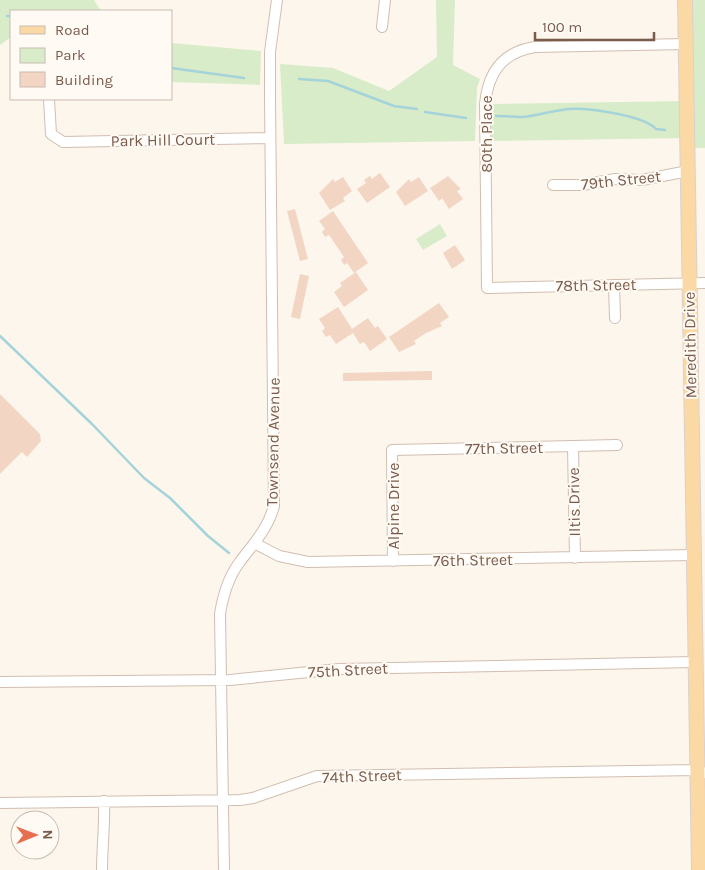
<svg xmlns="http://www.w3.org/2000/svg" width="705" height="870" font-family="Karla,sans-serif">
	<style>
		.green { fill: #d8ecc9 }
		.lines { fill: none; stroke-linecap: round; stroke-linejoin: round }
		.stream { stroke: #a5d3da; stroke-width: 2.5 }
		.building { fill: #f3d5c3 }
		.minor-casing { stroke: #d1beb0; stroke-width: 12 }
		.major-casing { stroke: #dad1cd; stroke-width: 16 }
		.minor { stroke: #fff; stroke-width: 10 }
		.major { stroke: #fbd9a5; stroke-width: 14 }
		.labels { text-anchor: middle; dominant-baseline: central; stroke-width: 4; stroke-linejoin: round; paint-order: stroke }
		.street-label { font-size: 16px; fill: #7a5c4d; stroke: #fffaf3 }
	</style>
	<rect width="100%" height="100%" fill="#fdf6ec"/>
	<path class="green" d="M0,0h94l7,11h-90v26l-11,8z
		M436,0h19l-2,65 27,14 -3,9 -2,53 -191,3 -4,-80 53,4 56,23 48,-34z
		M685,0h20v148h-18v-10l-197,3v-37l196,-3z
		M171,43l90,8 -1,34 -89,-3z
		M440,224l7,12 -24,14 -7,-11z"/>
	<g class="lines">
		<path class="stream" d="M7,16h4
			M171,68l73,10
			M299,79l29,2 66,25 23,3
			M425,112l41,6
			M496,116c10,0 19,1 28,1 13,-2 25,-5 38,-7 20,-4 81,5 94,19l9,1
			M0,336l92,88 52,54 26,20 38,38 21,17"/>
	</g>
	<path class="building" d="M380,173l10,14 -23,16 -10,-14 9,-6 -2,-3 6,-4 2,3z
		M448,176l13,13 -4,2 6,8 -14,10 -7,-11 -3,3 -9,-13z
		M343,177l9,14 -9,7 2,3 -15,9 -11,-17 14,-14 2,3z
		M419,177l9,14 -23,15 -9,-14 13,-13 2,3z
		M295,209l13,50 -8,2 -13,-50z
		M333,211l35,52 -14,10 -7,-10 -3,2 -3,-5 3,-3 -15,-22 -4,2 -3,-5 3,-3 -6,-8z
		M455,245l10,15 -13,9 -9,-16z
		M356,272l12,18 -24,17 -10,-15 8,-6 -2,-3z
		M300,274l9,2 -9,43 -9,-2z
		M439,303l10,14 -9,6 2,3 -16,7 -12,8 2,3 -17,8 -10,-15z
		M338,307l14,22 16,-11 7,10 3,-2 9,13 -17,12 -6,-9 -4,2 -7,-11 -17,11 -6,-9 -4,2 -4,-6 3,-3 -6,-9z
		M432,371v9l-89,1v-8z
		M0,394l40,40 1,7 -14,16 -5,-5 -22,22z"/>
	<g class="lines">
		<defs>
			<path id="minor" d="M382,27l3,-27
				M686,44l-151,3c-33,5 -47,26 -50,57l2,184 218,-5
				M49,99l2,35 12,8 207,-4
				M553,185h30l32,-6 27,1 46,-9
				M614,285l1,33
				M573,446l2,112
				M256,544l23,12 29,6 386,-7
				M393,561l-1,-111 225,-5
				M0,682l230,-2 109,-11 356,-7
				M0,803l240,-3 13,-2 64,-22 380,-6 8,3
				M102,870c0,-23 3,-46 2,-69
				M224,870l-4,-256c3,-19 8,-36 19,-51 14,-19 29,-34 35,-57l-4,-408v-46l7,-52"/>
			<path id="major" d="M685,0l14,870"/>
		</defs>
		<use href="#minor" class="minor-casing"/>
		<use href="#major" class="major-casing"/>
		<use href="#minor" class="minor"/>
		<use href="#major" class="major"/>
	</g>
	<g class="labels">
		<g class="street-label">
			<text transform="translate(486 134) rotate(-90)">80th Place</text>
			<text transform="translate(163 140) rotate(-1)">Park Hill Court</text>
			<text transform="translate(621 180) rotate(-6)">79th Street</text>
			<text transform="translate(596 285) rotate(-1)">78th Street</text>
			<text transform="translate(690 345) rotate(-91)">Meredith Drive</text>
			<text transform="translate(273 442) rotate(-89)">Townsend Avenue</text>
			<text transform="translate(504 448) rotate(-1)">77th Street</text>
			<text transform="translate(574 502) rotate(-91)">Iltis Drive</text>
			<text transform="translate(393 506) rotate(-90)">Alpine Drive</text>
			<text transform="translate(473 560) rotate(-1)">76th Street</text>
			<text transform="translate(348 670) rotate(-3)">75th Street</text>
			<text transform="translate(362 776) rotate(-2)">74th Street</text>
		</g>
	</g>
	<rect x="10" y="10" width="162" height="90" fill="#fffaf3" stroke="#cabbb1"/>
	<rect x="20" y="26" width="25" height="8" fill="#fbd9a5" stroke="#cabbb1"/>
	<text x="55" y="35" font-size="15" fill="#7a5c4d">Road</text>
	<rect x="20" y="48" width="25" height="15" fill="#d8ecc9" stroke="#cabbb1"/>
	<text x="55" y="60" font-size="15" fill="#7a5c4d">Park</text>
	<rect x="20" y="72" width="25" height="15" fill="#f3d5c3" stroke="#cabbb1"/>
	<text x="55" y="85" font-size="15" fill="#7a5c4d">Building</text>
	<g transform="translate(35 835) rotate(89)"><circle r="24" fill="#fffaf3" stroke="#cabbb1"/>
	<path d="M0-4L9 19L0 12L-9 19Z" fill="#e76f51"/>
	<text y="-8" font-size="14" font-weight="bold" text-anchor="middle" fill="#7a5c4d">N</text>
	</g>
	<path d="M535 32v8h119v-8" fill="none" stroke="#7a5c4d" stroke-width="2.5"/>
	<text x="542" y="32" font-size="15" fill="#7a5c4d" stroke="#fffaf3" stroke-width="4" paint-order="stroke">100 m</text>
</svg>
